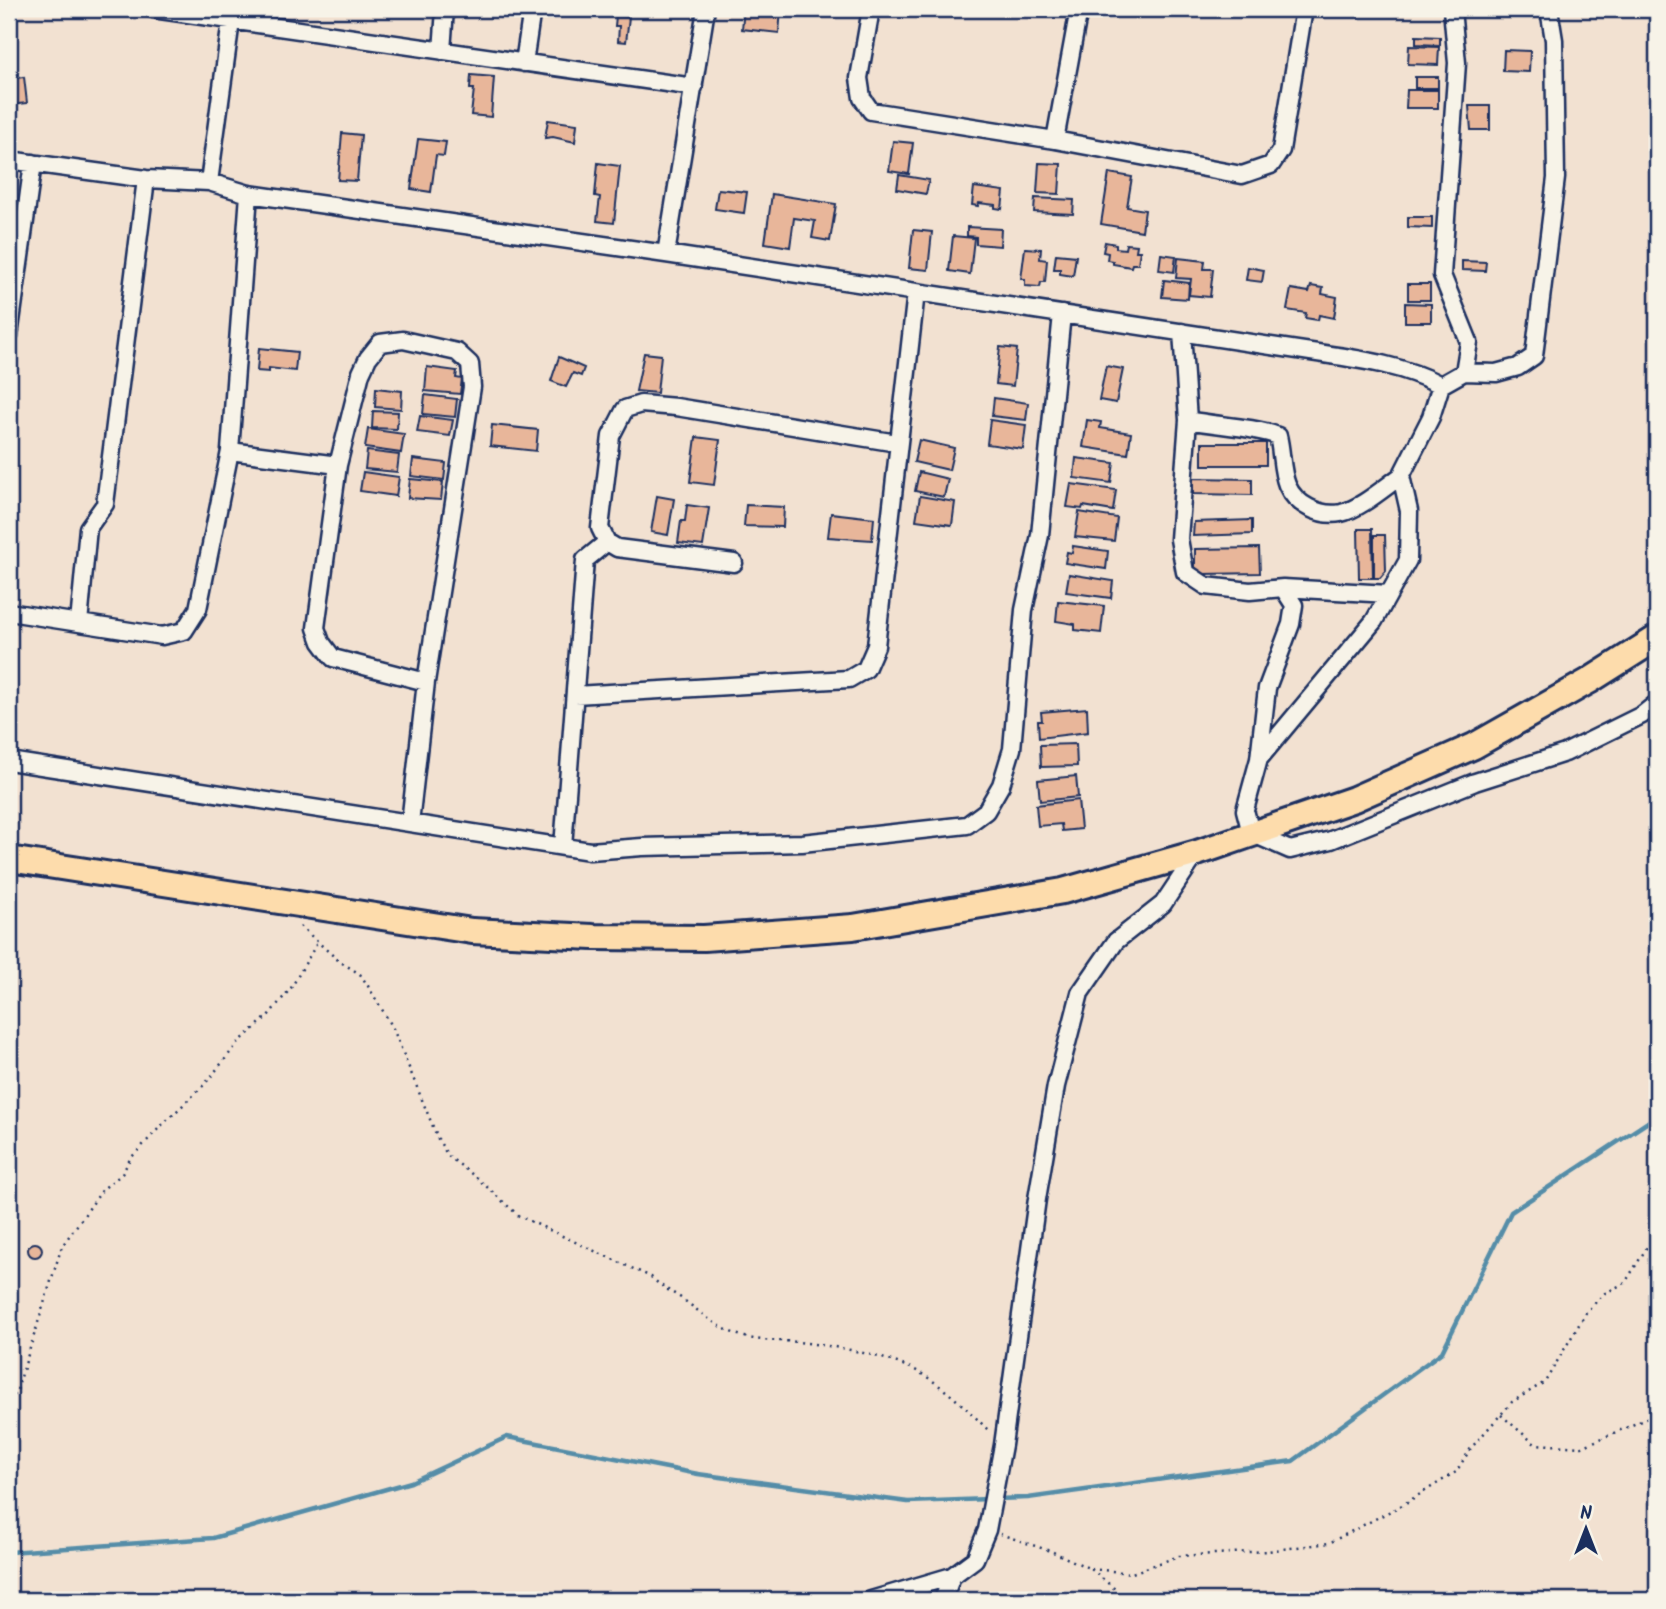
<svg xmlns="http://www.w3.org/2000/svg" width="1666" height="1609" font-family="Kalam,sans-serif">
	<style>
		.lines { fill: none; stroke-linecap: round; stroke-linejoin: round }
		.stream { stroke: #558da8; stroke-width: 4.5 }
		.building { fill: #e8b69a; stroke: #1b2f5e; stroke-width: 2 }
		.street-casing { stroke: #1b2f5e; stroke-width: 21 }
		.primary-casing { stroke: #1b2f5e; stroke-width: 30 }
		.path { stroke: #1b2f5e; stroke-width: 2.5; stroke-dasharray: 2 5; stroke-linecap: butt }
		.street { stroke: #f7f3e8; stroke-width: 16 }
		.primary { stroke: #fddcac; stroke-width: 24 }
	</style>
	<rect width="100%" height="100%" fill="#f2e1d1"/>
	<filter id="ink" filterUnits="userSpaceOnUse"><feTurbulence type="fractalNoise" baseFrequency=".0143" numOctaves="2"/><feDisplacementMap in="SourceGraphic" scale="14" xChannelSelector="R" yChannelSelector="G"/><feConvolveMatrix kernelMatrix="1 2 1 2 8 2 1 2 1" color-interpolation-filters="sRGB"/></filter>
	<g filter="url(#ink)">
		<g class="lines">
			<path class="stream" d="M996,1499l32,-1 265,-37 149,-109 69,-140 146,-96
				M9,1552l204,-14 198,-56 96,-45 191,37 210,28 80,-3"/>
		</g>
		<path class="building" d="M744,9l37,1 -2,23 -37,-4z
			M616,16l13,1 -3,25 -8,-1 1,-15h-4z
			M1416,36l24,1v8l-24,-1z
			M1409,46l30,1 -1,18 -30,-1z
			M1504,50l26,1 -1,21 -26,-1z
			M471,75l23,2 -3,40 -20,-2 3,-26h-4z
			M24,77l3,26 -18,2v-26z
			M1415,77h23v11h-23z
			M1407,90h31v18h-32z
			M1469,106h21v24h-19z
			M548,120l29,4 -2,18 -22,-5 -8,1z
			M342,133l19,2 -4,46 -19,-1z
			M418,139l28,3 -2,14 -8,-1 -5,37 -20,-3z
			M893,141l20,2 -4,31 -20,-3z
			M598,163l22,3 -6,57 -17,-2 3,-24 -5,-1z
			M1039,163l22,1 -2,30 -22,-1z
			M1109,173l23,4 -5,30 18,3 -3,21 -41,-7z
			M899,175l30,5 -3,14 -29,-5z
			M974,187l30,4 -2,18 -7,-1v-3l-16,-2 -1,3 -6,-1z
			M718,189l29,3 -3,21 -29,-4z
			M772,194l64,10 -6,37 -18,-3 3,-17 -21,-3 -4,29 -25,-4z
			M1035,198l39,2 -1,14 -39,-2z
			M1408,217h24v11l-24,-1z
			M967,227l34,2 -1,17 -24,-2v-7l-9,-1z
			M913,230l19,2 -4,38 -19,-2z
			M953,236l21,2 -4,36 -21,-3z
			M1105,242l11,2v4l9,1 1,-5 11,1 -1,6h4l-2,13h-6l-1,3 -18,-3v-3l-6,-1 1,-7 -5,-1z
			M1025,248l16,1 -1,10 7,1 -2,22h-4l-1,5 -15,-1v-7h-4z
			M1056,254l20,2 -3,20 -13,-2v-5h-6z
			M1161,254l15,2 -2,16 -15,-2z
			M1178,258l27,3 -1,8h9l-3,28 -21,-2 2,-16 -15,-1z
			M1462,261l24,1 -1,9 -23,-1z
			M1248,267l16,3 -2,12 -16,-2z
			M1164,280l25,3 -1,16 -26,-2z
			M1408,284h22v16h-22z
			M1311,286l12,2 -1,6 15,3 -3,21 -15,-3 -1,5 -13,-2 1,-5 -19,-3 4,-21 18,3z
			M1405,303l26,1v18h-26z
			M1000,347l17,2 -4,37 -17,-2z
			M259,348l38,4 -2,19 -26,-3v4l-12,-1z
			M644,353l17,2 -4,38 -21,-2z
			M559,357l25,11 -3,8 -8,-3 -7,14 -15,-6z
			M1106,366l17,3 -7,34 -17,-3z
			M427,367l30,4 -1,7 6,1 -2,15 -35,-3z
			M376,388l26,3 -1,18 -26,-2z
			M425,395l32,4 -2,18 -32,-3z
			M994,398l34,5 -2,17 -34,-4z
			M373,411l25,1 -1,17 -25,-1z
			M420,416l33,4 -3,16 -33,-4z
			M990,420l36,5 -3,24 -36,-5z
			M1087,420l14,2 -1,6 31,5 -3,21 -45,-7z
			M492,425l46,5 -2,21 -46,-5z
			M368,429l36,5 -3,19 -36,-5z
			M696,437l24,3 -6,45 -24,-3z
			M919,440l35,8 -5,22 -35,-8z
			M1202,443h64v22h-64z
			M367,451l32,4 -2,17 -32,-3z
			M1076,458l38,5 -3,20 -37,-5z
			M413,459l33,4 -2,17 -33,-4z
			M363,472l36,5 -3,19 -36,-5z
			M919,472l29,7 -4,18 -29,-6z
			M1193,478l59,1v16l-59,-1z
			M410,479l33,3 -2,18 -33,-2z
			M1071,484l45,6 -3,21 -30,-5 -1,3 -15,-2z
			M657,496l17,3 -6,36 -17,-3z
			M920,496l35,6 -3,23 -36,-5z
			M687,505l22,3 -6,38 -25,-3 3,-22h4z
			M746,505l38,2 -1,20 -39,-1z
			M1079,512l38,6 -3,23 -39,-4z
			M831,513l43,5 -2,22 -44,-3z
			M1252,520v14l-59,2 1,-14z
			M1358,529h14l1,49h-14z
			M1374,535h11l1,36 -6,7h-6z
			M1073,546l35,5 -2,18 -41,-6 2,-11 5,1z
			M1259,548l1,25 -57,1 -8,-6v-19z
			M1069,574l44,7 -2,17 -45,-6z
			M1058,601l46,5 -3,27 -26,-3v-6l-19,-3z
			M1087,708l1,24 -49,6 -1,-17h4l-1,-9z
			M1076,744l1,22 -36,1 -1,-22z
			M1076,776l2,21 -38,4 -2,-21z
			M1078,800l3,29 -19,2 -1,-7 -23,2 -2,-21z
			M28 1250a7 7 0 1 1 14 0a7 7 0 1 1-14 0Z"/>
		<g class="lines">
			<defs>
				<path id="street" d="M153,9l541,78
					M871,9l-12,69 3,20 9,13 184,29 187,35 29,-10 10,-15 23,-141
					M1452,9l5,54 -15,212 27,67 -5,30
					M442,51l3,-42
					M524,63l8,-54
					M1055,140l24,-131
					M9,160l137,19 63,3 40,12 417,60 658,100c41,6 80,12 117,31
					M209,182l22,-161
					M666,254l40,-245
					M1182,332l6,88 -9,119 6,33 21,14 44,5 33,-3 106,6
					M9,336l24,-173
					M1188,420c29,6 63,6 90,16 4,15 3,34 9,49 8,19 32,32 54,28 19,-4 44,-26 60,-37
					M230,451l108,14
					M734,563l-117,-15 -10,-6 -7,-14 11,-92 14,-27 16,-5 35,3 221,36
					M1283,588l11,17 -3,19 -24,64 -8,71 -14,51 6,23 39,17 41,-10 144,-58 90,-29 77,-38 15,-12
					M9,612l153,24 22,-5 14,-22 32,-158 19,-257
					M79,623l9,-95 17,-24 41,-325
					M575,695l274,-16 17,-10 10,-23 40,-354
					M1259,759l115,-138 34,-61 1,-49 -8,-35 30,-59 10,-32 23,-13 32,1 22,-6 16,-11 22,-178 -2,-138 -5,-31
					M9,761l581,90 52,-4 160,-4 165,-18 19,-14 15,-26 11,-36 12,-139 16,-75 22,-221
					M410,823l16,-141 46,-295 -2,-23 -13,-12 -54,-12 -23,3 -12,15 -7,15 -23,92 -22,163 5,14 12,16 93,24
					M563,847l22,-287 22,-18
					M871,1600l81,-24
					M943,1600l9,-24 23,-17 12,-29 16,-85 34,-246 19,-113 24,-93 36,-52 47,-37 34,-51"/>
				<path id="primary" d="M9,859l463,72 121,6 111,1 149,-11 210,-36 134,-38 157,-54 120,-53 115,-65 68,-43"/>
			</defs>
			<use href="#street" class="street-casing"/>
			<use href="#primary" class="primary-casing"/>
			<path class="path" d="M300,926l39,35 21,13 8,12 24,40 46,113 10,17 29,22 42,38 132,61c9,9 19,14 30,21 21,15 38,32 64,39 18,5 35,3 53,5 37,4 75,11 110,25 26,10 61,43 80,63
				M9,1401l7,-8 46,-147 41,-57 19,-15 8,-15 29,-31 46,-44 33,-41 30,-27 23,-28 26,-45
				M1501,1415l34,29 47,3 75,-33
				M1000,1534l53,18 38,17 31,26 3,5
				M1091,1569l41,4 47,-17 88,-5 62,-8 75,-39 52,-32 15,-24 41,-46 33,-20 42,-71 18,-18 20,-10 27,-44 5,-2"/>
			<use href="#street" class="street"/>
			<use href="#primary" class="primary"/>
		</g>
	</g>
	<rect width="1666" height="1609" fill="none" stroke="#f7f3e8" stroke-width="35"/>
	<rect x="18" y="18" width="1631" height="1574" fill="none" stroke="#1b2f5e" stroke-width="2.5" filter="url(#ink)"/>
	<g transform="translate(1586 1529)" stroke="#f7f3e8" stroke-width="5" paint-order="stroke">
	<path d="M0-5L12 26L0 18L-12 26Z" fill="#1b2f5e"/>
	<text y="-10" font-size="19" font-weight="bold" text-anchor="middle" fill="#1b2f5e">N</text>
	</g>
</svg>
